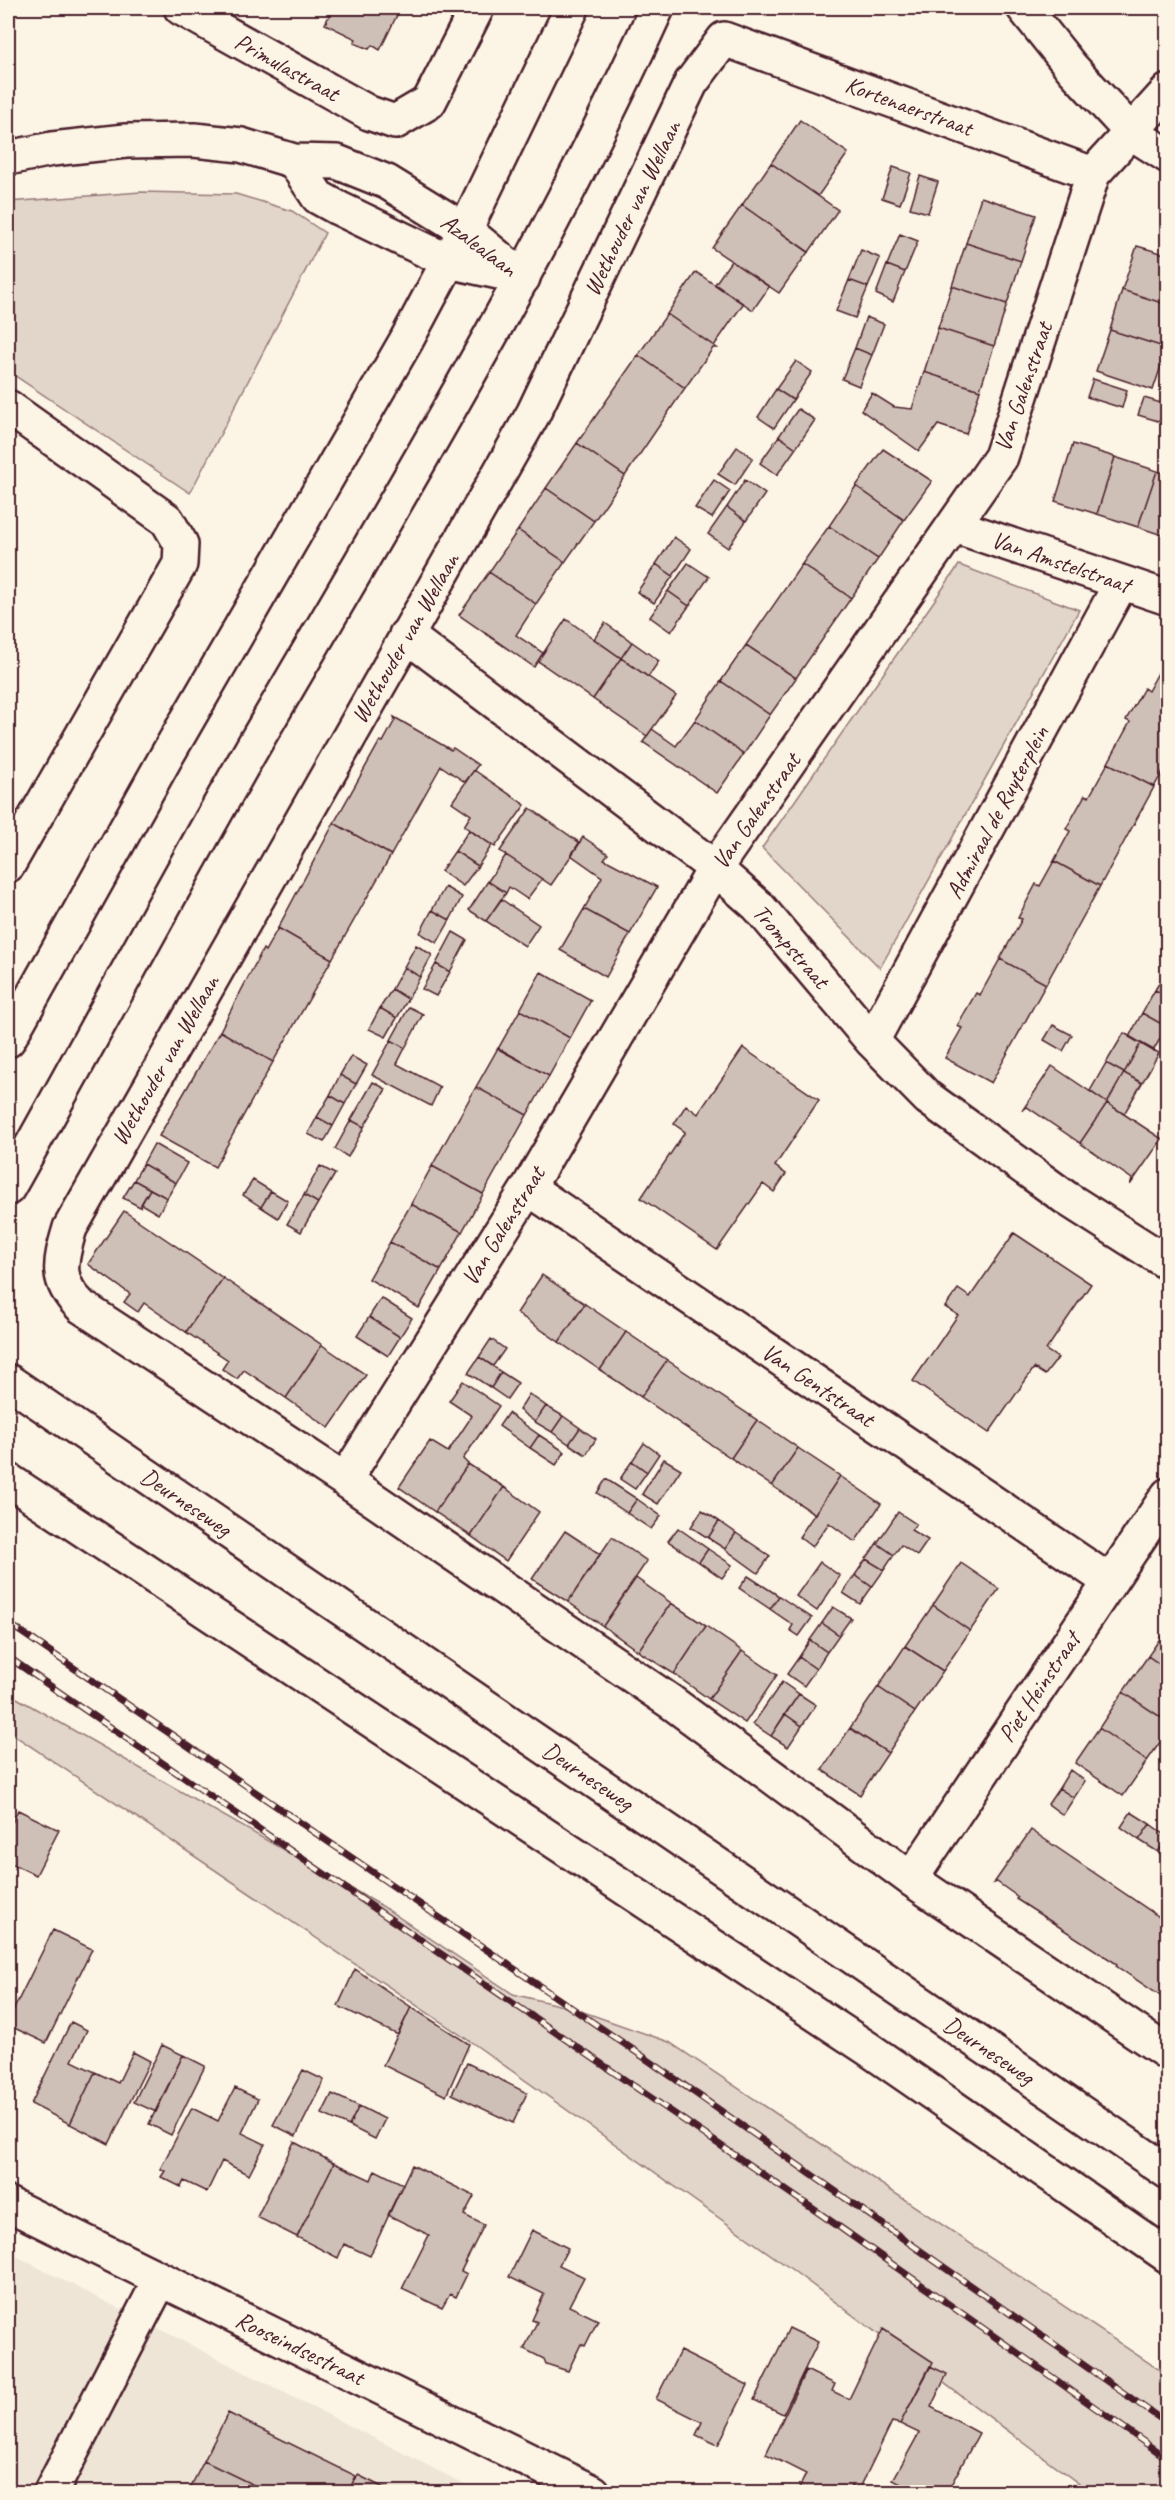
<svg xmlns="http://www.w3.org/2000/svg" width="1175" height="2500" font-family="Caveat,sans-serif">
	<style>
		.built { fill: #eee5d7 }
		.green { fill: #e2d5ca; stroke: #967a7a; stroke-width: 1.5 }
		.building { fill: #cfc0b7; stroke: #4a1f2b; stroke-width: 1.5 }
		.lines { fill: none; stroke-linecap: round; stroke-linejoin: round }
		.minor-casing { stroke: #4a1f2b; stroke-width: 38 }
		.secondary-casing { stroke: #4a1f2b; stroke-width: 38 }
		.primary-casing { stroke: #4a1f2b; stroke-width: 38 }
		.minor { stroke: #fcf5e5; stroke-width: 33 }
		.secondary { stroke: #fcf5e5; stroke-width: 33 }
		.primary { stroke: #fcf5e5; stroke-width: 33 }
		.rail-casing { stroke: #4a1f2b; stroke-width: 7 }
		.rail { stroke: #fcf5e5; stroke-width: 4.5; stroke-dasharray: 14; stroke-linecap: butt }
		.labels { text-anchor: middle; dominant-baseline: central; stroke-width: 5; stroke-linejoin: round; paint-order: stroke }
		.street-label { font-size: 24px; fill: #4a1f2b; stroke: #fcf5e5 }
	</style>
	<rect width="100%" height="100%" fill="#fcf5e5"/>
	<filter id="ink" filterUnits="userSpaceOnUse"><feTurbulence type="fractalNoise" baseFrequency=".0167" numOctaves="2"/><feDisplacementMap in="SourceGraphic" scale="12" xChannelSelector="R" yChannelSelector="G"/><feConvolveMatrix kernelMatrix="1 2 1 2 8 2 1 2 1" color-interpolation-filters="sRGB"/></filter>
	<g filter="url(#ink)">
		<path class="built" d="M8,2252l472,240h-472z"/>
		<path class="green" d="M141,192l95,2 56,17 33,22 -135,260 -182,-122v-169z
			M959,565l120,45 -199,358 -118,-120z
			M8,1693l374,213 131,88 62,15 94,33 498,333v117h-77l-299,-223 -317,-225 -466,-313z"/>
		<path class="building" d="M333,8h58l8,3 -19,39 -8,-5 -3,4 -15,-6 2,-4 -31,-15z
			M800,120l48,33 -30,43 -47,-33z
			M771,163l67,47 -29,42 -67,-47z
			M893,167l18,6 -11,31 -18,-6z
			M920,176l18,6 -10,31 -18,-5z
			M981,197l55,18 -15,46 -55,-18z
			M742,205l66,47 -29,41 -67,-45z
			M900,234l18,7 -13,31 -18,-7z
			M966,243l55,18 -14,43 -55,-18z
			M1137,246l31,9v50l-46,-15z
			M861,250l19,8 -12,29 -19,-7z
			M731,261l38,26 -16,23 -38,-26z
			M887,265l18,7 -12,30 -17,-8z
			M696,272l47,32 -29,42 -47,-32z
			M849,280l19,7 -13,31 -19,-7z
			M952,286l55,18 -13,42 -56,-18z
			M1122,290l46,15 -1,43 -57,-18z
			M667,314l50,34h-4l-28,40 -47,-33z
			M866,317l18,7 -12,31 -17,-7z
			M938,328l56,18 -14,44 -56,-18z
			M1110,330l57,18 -14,42 -57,-19z
			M855,348l17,7 -13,31 -17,-7z
			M638,355l47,33 -60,88 -48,-33z
			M796,361l16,11 -19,28 -17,-11z
			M924,372l56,18 -14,44 -28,-9 -19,26 -58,-41 11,-17 22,14 18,2z
			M1093,379l34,11 -5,18 -35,-11z
			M776,389l17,11 -19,28 -16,-11z
			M1144,398l24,7v19l-30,-9z
			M798,409l17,11 -19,28 -17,-12z
			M779,436l17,12 -19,27 -17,-12z
			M577,443l48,33 -31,45 -48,-33z
			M1073,444l42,13 -18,57 -42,-13z
			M737,447l16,11 -18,27 -17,-11z
			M883,449l49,32 -28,39 -48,-34z
			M1115,457l42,14 -19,56 -41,-13z
			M1157,471l11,3v63l-30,-10z
			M714,480l16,11 -18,27 -17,-10z
			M745,480l20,14 -19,27 -19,-14z
			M856,486l48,34 -26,39 -49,-33z
			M546,488l48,33 -29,41 -47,-32z
			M727,507l19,14 -18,27 -20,-14z
			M829,526l49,33 -27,39 -49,-34z
			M518,530l47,32 -29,42 -47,-32z
			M674,537l17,12 -18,27 -17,-12z
			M688,563l21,14 -20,29 -21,-15z
			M656,564l17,12 -19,27 -17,-11z
			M802,564l49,34 -55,80 -50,-33z
			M489,572l47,32 -20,31 27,18 -9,14 -75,-52z
			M668,591l21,15 -18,26 -21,-15z
			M566,619l55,39 -28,41 -55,-38z
			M605,623l27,19 -11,16 -27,-19z
			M632,642l27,19 -11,16 -27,-19z
			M746,645l50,33 -26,37 -49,-34z
			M621,658l55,38 -29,40 -54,-37z
			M1163,664l5,2v96l-14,25 -46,-24 22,-41 -4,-2 18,-32 4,3z
			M721,681l49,34 -26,39 -49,-34z
			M394,717l57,33 2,-2 25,17 -13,17 -24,-16 -50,89 -57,-32 46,-82 3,1 12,-22z
			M695,720l49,34 -27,39 -74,-51 9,-13 24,17z
			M1108,763l46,24 -54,99 -46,-25 16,-30 -4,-2 19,-34 4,2z
			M474,770l51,35 -30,42 -31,-21 7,-11 -19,-13z
			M530,808l50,35 -29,42 -51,-34z
			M334,823l57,32 -59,104 -54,-31z
			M469,830l23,15 -14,21 -23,-15z
			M583,837l25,17 -4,5 53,28 -27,47 -46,-25 18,-32 -31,-22z
			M455,851l23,15 -15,20 -22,-15z
			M506,855l36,24 -15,20 -18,-12 -3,6 -18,-12z
			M1054,861l46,25 -54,98 -46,-25 22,-40 -4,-1 18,-34 4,2z
			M488,881l18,12 -20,28 -17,-11z
			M445,887l17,10 -12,23 -18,-10z
			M501,899l38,26 -14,21 -39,-25z
			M584,909l46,25 -24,43 -46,-27z
			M432,910l18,10 -13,23 -17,-10z
			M278,928l54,31 -59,103 -53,-31 43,-82 2,2z
			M453,932l14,8 -17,32 -14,-8z
			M416,945l16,10 -12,22 -16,-10z
			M1000,959l46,25 -55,99 -46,-25 17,-30 -5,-2 19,-33 4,2z
			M436,964l14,8 -14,24 -14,-7z
			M404,967l16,10 -12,22 -16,-10z
			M1168,968v28l-13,-6z
			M541,972l50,28 -21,38 -50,-28z
			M392,989l16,10 -11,19 -17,-10z
			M1155,990l13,6 -1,31 -25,-14z
			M409,1007l14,7 -18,34 -14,-8z
			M380,1008l17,10 -11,19 -17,-8z
			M520,1010l50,28 -21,38 -51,-27z
			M1142,1013l25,14 -14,24 -24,-14z
			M1053,1025l19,10 -9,16 -19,-11z
			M220,1031l53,31 -58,105 -56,-31z
			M1124,1033l17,10 -17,30 -18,-10z
			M391,1040l14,8 -8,16 43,23 -9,19 -59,-31z
			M1141,1043l18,10 -17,30 -18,-10z
			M498,1048l51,28 -22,39 -51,-28z
			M743,1048l76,52 -44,66 11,8 -12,18 -11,-8 -46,66 -76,-52 44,-66 -11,-8 12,-19 12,9z
			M351,1056l16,9 -11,19 -16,-9z
			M1106,1063l18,10 -17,30 -17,-12z
			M1052,1066l55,37 -27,40 -53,-36 -5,4z
			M1124,1073l18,10 -18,31 -17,-11z
			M340,1075l16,9 -11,20 -15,-9z
			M373,1082l13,7 -22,38 -13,-7z
			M476,1087l51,28 -44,79 -51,-28z
			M330,1095l15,9 -12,22 -16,-9z
			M1107,1103l55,36 -32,46 2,-6 -52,-36z
			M317,1117l16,9 -9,16 -16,-8z
			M351,1120l13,7 -16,30 -13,-8z
			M154,1144l33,19 -11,20 -33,-19z
			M143,1164l33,19 -9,15 -33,-18z
			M320,1166l15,8 -17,29 -14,-8z
			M432,1166l51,28 -21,38 -51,-28z
			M134,1180l16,9 -10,18 -17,-9z
			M253,1180l18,11 -10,16 -18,-12z
			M150,1189l17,9 -9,16 -17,-10z
			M271,1191l17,10 -10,17 -17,-11z
			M304,1195l14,8 -17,29 -14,-8z
			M411,1204l51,28 -21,38 -51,-28z
			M124,1211l99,67 -37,54 -42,-29 -6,9 -14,-10 6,-8 -42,-30z
			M1014,1233l77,51 -45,66 12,8 -13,17 -11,-7 -45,65 -76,-52 45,-66 -13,-8 13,-18 12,8z
			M390,1242l51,28 -22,38 -50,-29z
			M542,1275l43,29 -26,38 -42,-29z
			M223,1278l99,67 -36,53 -42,-28 -7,9 -15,-10 6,-9 -42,-28z
			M381,1298l31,20 -12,19 -31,-20z
			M585,1304l41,28 -26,38 -41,-28z
			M369,1317l31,20 -12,19 -31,-20z
			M626,1332l41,28 -26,37 -41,-27z
			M491,1339l14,10 -12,17 -14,-9z
			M322,1345l44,30 -37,53 -43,-30z
			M479,1357l22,15 -10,16 -23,-15z
			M667,1360l90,60 -26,38 -90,-61z
			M501,1372l17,11 -11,16 -16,-11z
			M463,1381l36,25 -36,53 5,5 -33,48 -36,-25 31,-46 18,11 24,-36 -23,-15z
			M529,1394l17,12 -11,16 -16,-12z
			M546,1406l17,10 -11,16 -17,-10z
			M508,1413l31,22 -9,13 -31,-22z
			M563,1416l17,12 -11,16 -17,-12z
			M757,1420l41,28 -26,38 -41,-28z
			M580,1428l16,11 -10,16 -17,-11z
			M539,1435l26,17 -9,13 -26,-17z
			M644,1443l15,11 -12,18 -15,-11z
			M798,1448l42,28 -25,38 -43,-28z
			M664,1459l17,10 -23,35 -16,-10z
			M632,1461l15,11 -12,17 -15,-10z
			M468,1464l36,23 -33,49 -36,-24z
			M840,1476l41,28 -26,38 -26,-19 -17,24 -13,-10z
			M606,1479l31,20 -10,14 -30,-20z
			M504,1487l35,25 -33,49 -35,-25z
			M637,1499l24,17 -10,13 -24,-16z
			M702,1510l17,11 -11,17 -17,-11z
			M898,1512l18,12 -5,6 17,10 -11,16 -16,-11 -7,10 -17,-12z
			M719,1521l17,12 -11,16 -17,-11z
			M678,1528l30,21 -9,13 -31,-21z
			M565,1531l35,23 -32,48 -36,-23z
			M736,1533l34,23 -12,17 -33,-24z
			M612,1537l35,24 -44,65 -35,-24z
			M877,1543l17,12 -10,15 -18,-11z
			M708,1549l24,16 -10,13 -23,-16z
			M866,1559l18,11 -12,17 -17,-12z
			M820,1562l20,14 -23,35 -21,-15z
			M961,1563l38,26 -29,42 -37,-26z
			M855,1575l17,12 -12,17 -17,-11z
			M748,1576l31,20 -9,13 -31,-21z
			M636,1578l35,25 -33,48 -35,-25z
			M779,1596l33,22 -13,18 -9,-6 3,-5 -23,-16z
			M671,1603l35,23 -32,48 -36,-23z
			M933,1605l37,26 -27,40 -38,-25z
			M833,1607l18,11 -12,17 -17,-12z
			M822,1623l17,12 -12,17 -17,-12z
			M706,1626l36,25 -33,48 -35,-25z
			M1168,1627v43l-20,-14z
			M810,1640l17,12 -11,17 -17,-12z
			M905,1646l38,25 -28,41 -37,-25z
			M742,1651l35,24 -32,48 -36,-24z
			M1148,1656l20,14v52l-45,-30z
			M799,1657l17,12 -12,17 -17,-12z
			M782,1682l17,12 -28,42 -18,-12z
			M878,1687l37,25 -27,41 -38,-25z
			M1123,1692l45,30v9l-21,30 -48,-33z
			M799,1694l17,11 -14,21 -17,-12z
			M785,1714l17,12 -14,21 -17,-11z
			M850,1728l38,25 -28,42 -38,-25z
			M1099,1728l48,33 -24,35 -48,-33z
			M1070,1770l15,11 -11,17 -15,-10z
			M1059,1788l15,10 -11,17 -15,-11z
			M18,1810l41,20 -23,45 -28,-13v-31z
			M1131,1812l19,12 -11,16 -18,-13z
			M1150,1824l18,13 -10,15 -19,-12z
			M1031,1830l137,93v78l-52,-35 1,-2 -101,-65 2,-2 -21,-15 -3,1z
			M1168,1839v20l-10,-7z
			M53,1930l39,19 -46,94 -38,-18v-4z
			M355,1969l56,38 -13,28 -60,-29z
			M411,2007l58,37 -23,52 -63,-31z
			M71,2022l16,8 -15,31 23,11 -25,52 -39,-20z
			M162,2045l21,10 -27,57 -22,-10z
			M133,2052l17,9 -41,83 -39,-20 25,-52 23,11z
			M183,2055l22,11 -34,69 -22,-11z
			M467,2063l60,30 -14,30 -61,-29z
			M303,2070l21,10 -28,56 -23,-11z
			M235,2088l23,11 -16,34 23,11 -16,31 -27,-14 -15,31 -23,-11 -3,6 -20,-10 4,-6 -5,-2 32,-61 26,13z
			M332,2094l27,12 -10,20 -27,-12z
			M359,2106l26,13 -10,20 -26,-13z
			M294,2142l40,21 -37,74 -40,-20z
			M334,2163l37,17 4,-10 28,14 -33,72 -26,-12 -6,14 -41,-21z
			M412,2165l62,31 -10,19 20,10 -23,46 6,3 -11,23 -6,-3 -8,14 -40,-19 27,-54 -41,-20z
			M532,2230l36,18 -9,17 25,12 -15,29 29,14 -13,26 -4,-2 -13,27 -22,-7 -2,-5 -20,-10 13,-27 -5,-2 12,-26 -35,-17z
			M789,2328l29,14 -35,72 -29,-14z
			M883,2329l50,33 -33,62 -8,-2 -33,68 -8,-4 -3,6h-51l9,-18 -40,-20 40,-84 29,14 -3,7 17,8z
			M680,2351l68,34 -30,60 -22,-10 6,-13 -46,-23z
			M930,2366l17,8 -16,33 48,26 -32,59h-31l-23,-12 26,-47 -19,-9z
			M228,2413l128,63 -8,16h-80l-64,-31z
			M204,2461l64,31h-80z
			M358,2475l34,17h-43z"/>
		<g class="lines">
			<defs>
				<path id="minor" d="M181,8l188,105 26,9 34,-20 48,-94
					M1024,8l48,60 60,65 36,23
					M8,158l44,-9 74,-8 68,-1 47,5 53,16 43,1 50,20 78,48 58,48
					M294,161l24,36 20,11 110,53 68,15
					M1093,174l-369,-135 -33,44 -158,331 -463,814c-10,34 -16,53 12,79l263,173 326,222 240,177 257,174
					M8,407l159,113 14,24 -1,20 -172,301
					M955,526l213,72
					M406,635l309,233 43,38 114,135 56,57 138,100 102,65
					M872,1041l249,-458
					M528,1188l581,393
					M345,1480l183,-292 187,-320 286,-411 92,-283 75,-83
					M911,1879l257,-384
					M8,2204l585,288
					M51,2492l109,-212"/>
				<path id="secondary" d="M8,1040l158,-283 240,-416 59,-111 107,-222
					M8,1188c84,-149 164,-301 250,-450 140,-240 284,-477 399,-730"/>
				<path id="primary" d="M8,1381l1160,791
					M8,1480l859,568 301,208"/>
			</defs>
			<use href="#minor" class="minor-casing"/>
			<use href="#secondary" class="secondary-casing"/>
			<use href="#primary" class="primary-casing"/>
			<use href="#minor" class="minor"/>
			<use href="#secondary" class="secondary"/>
			<use href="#primary" class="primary"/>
			<defs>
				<path id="rail" d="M8,1623l640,437 520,364
					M8,1657l830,569 330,233"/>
			</defs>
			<use href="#rail" class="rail-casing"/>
			<use href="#rail" class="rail"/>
		</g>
	</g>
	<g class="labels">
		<g class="street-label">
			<text transform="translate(287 67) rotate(29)">Primulastraat</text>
			<text transform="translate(909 106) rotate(20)">Kortenaerstraat</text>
			<text transform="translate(632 208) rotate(-64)">Wethouder van Wellaan</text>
			<text transform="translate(479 245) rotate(37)">Azalealaan</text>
			<text transform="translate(1023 387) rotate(-71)">Van Galenstraat</text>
			<text transform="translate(1061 562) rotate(19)">Van Amstelstraat</text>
			<text transform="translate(405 638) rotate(-60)">Wethouder van Wellaan</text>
			<text transform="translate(756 811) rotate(-55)">Van Galenstraat</text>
			<text transform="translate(997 812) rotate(-62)">Admiraal de Ruyterplein</text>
			<text transform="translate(791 946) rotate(49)">Trompstraat</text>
			<text transform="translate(165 1060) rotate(-60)">Wethouder van Wellaan</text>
			<text transform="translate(503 1226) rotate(-58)">Van Galenstraat</text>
			<text transform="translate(818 1385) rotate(34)">Van Gentstraat</text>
			<text transform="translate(186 1502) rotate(34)">Deurneseweg</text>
			<text transform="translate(1039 1687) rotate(-56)">Piet Heinstraat</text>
			<text transform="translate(588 1776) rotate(34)">Deurneseweg</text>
			<text transform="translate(989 2050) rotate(34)">Deurneseweg</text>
			<text transform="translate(300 2348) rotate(26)">Rooseindsestraat</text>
		</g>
	</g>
	<rect width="1175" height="2500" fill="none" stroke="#fcf5e5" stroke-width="30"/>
	<rect x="15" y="15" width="1145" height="2470" fill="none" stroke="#4a1f2b" stroke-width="2" filter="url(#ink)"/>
</svg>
